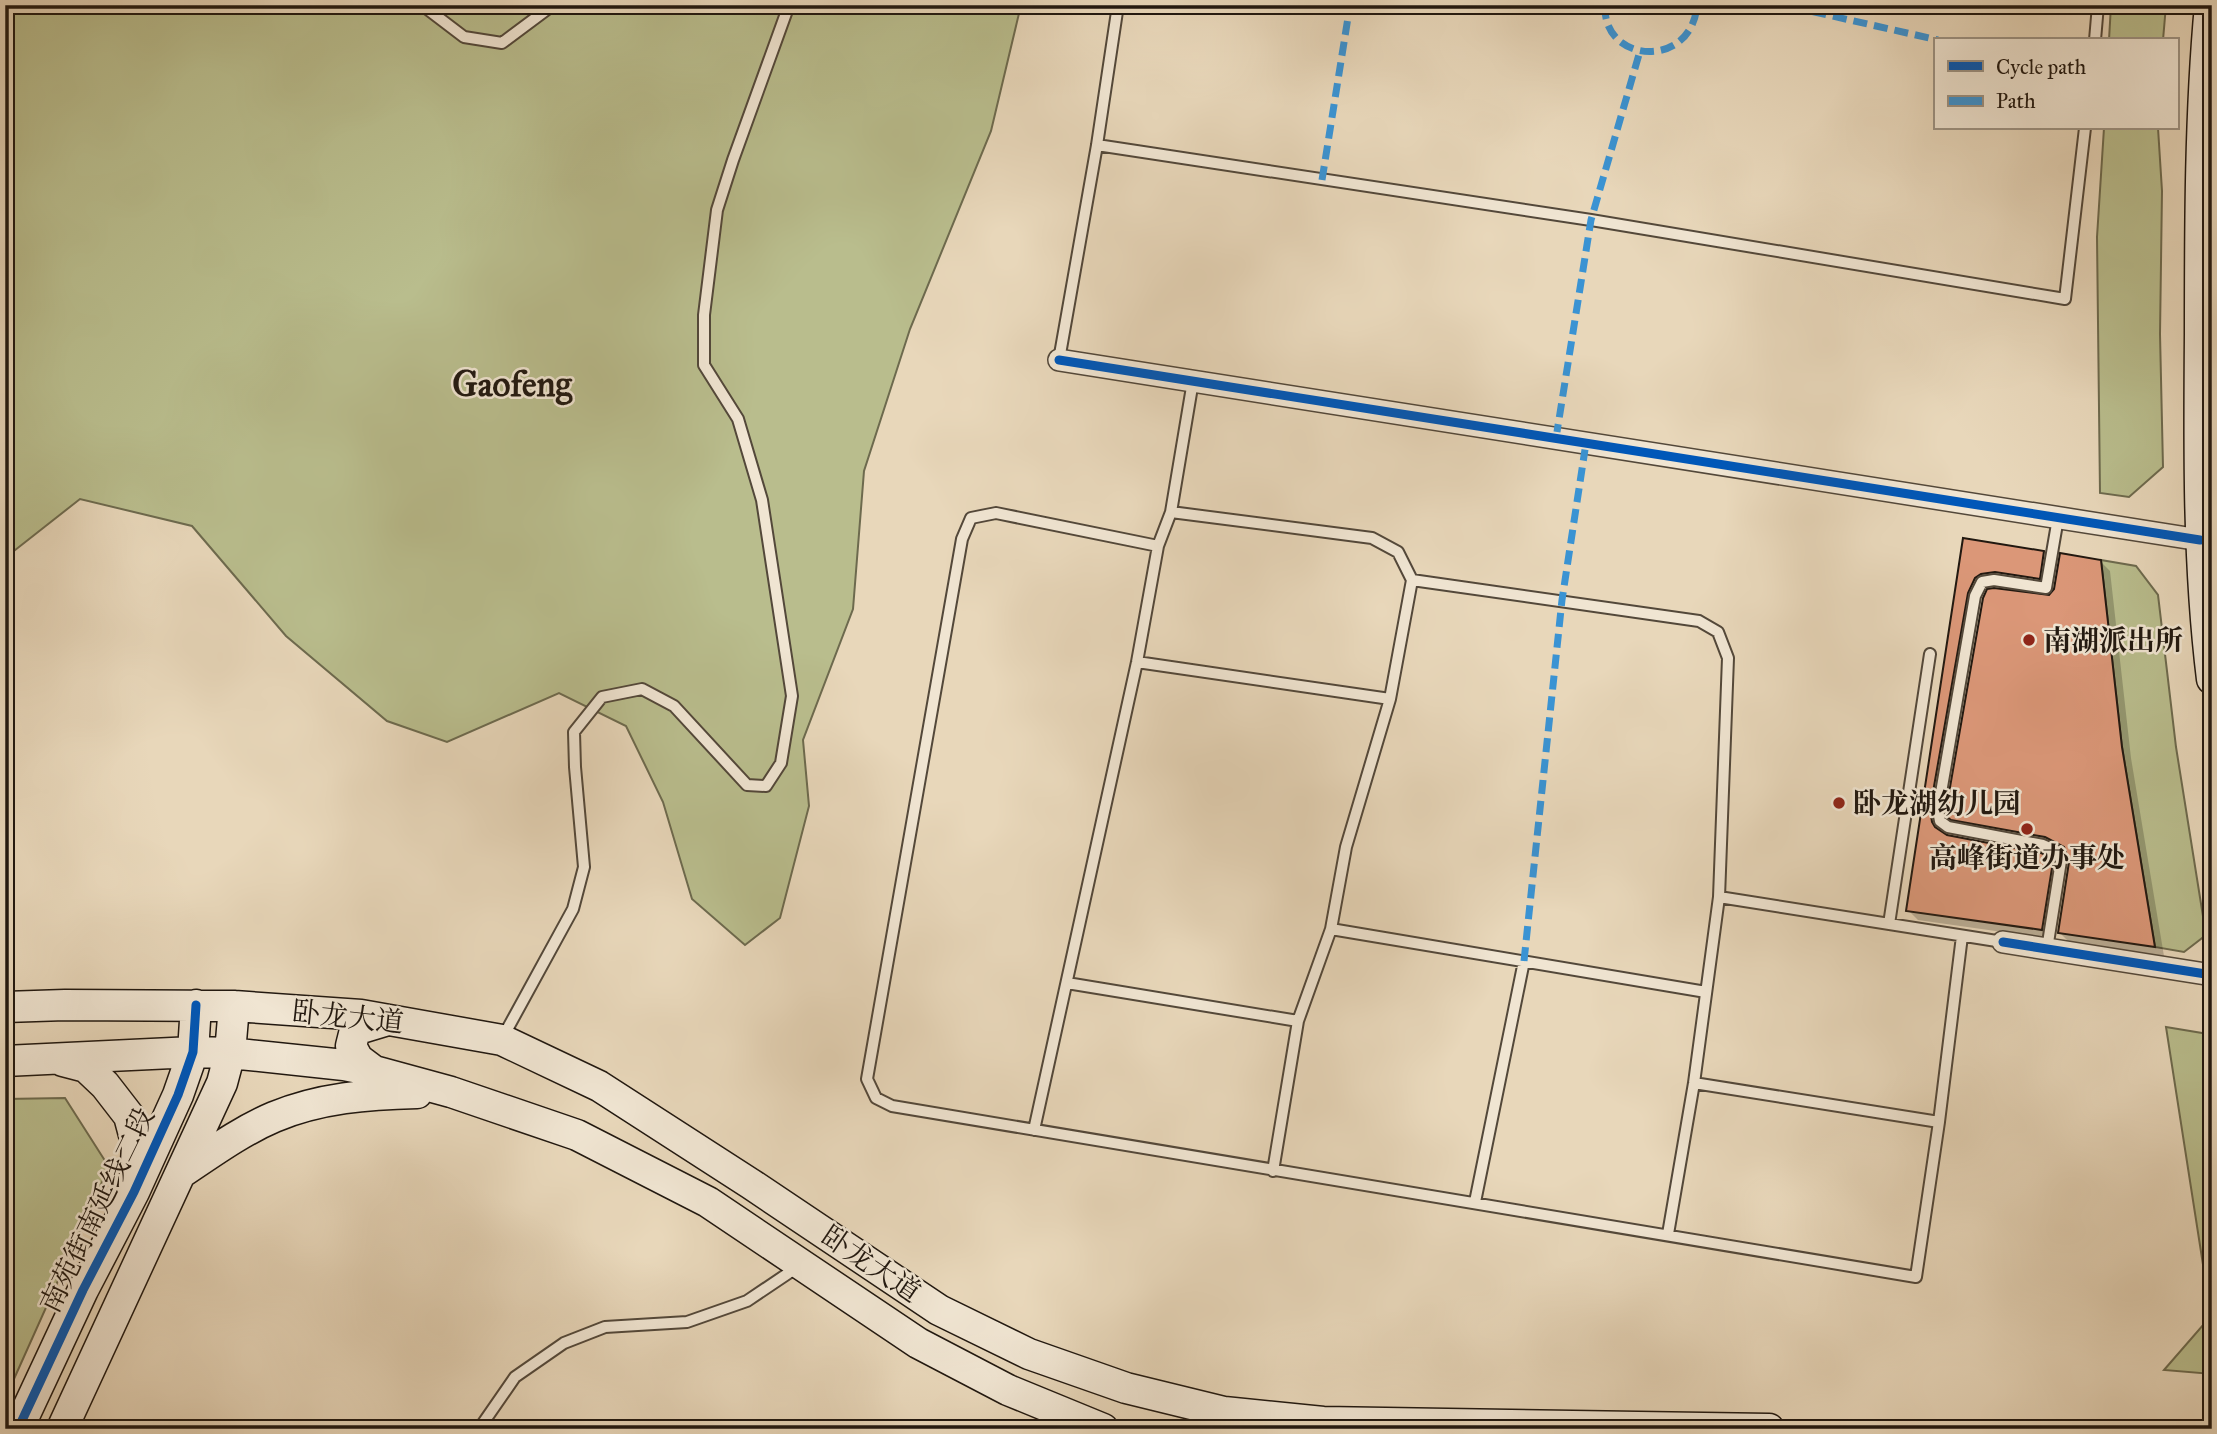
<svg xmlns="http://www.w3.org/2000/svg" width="2217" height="1434" font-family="'IM FELL Great Primer','Noto Serif SC',serif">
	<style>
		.green { fill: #b9bd8d; stroke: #6d6a4e; stroke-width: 2 }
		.shadow { fill: #0003 }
		.building { fill: #db9778; stroke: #211810; stroke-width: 2 }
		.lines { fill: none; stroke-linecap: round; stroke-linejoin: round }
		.lane-casing { stroke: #53483a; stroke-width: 14 }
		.street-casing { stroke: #53483a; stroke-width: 24 }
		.secondary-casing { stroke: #211810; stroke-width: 33 }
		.lane { stroke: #f0e5d2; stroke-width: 10 }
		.street { stroke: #f0e5d2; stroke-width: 21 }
		.secondary { stroke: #f0e5d2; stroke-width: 30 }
		.quiet { stroke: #3a93d3; stroke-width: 7; stroke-dasharray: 14 7; stroke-linecap: butt }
		.cycleway-casing { stroke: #f0e5d2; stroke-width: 13 }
		.cycleway { stroke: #0057b8; stroke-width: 9 }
		.poi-dot { fill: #8f2418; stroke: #f0e5d2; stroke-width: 2.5 }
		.labels { text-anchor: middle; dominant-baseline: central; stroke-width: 5; stroke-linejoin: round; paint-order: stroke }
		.poi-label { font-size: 28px; font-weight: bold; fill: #211810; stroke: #f0e5d2; text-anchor: start }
		.street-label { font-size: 28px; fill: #211810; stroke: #f0e5d2 }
		.district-label { font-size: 35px; font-weight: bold; fill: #211810; stroke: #f0e5d2 }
	</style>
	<rect width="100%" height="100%" fill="#e8d7ba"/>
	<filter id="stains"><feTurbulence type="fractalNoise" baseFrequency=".00286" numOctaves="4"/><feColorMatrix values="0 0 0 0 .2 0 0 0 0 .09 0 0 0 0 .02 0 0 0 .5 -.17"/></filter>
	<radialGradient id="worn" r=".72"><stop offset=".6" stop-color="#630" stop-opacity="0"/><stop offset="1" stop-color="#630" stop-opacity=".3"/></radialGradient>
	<path class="green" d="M5,5h1016l-30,126 -81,198 -46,142 -11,138 -50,131 6,66 -29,112 -35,27 -53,-46 -29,-97 -37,-76 -67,-33 -112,49 -60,-21 -101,-85 -94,-110 -112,-27 -75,59z
		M2111,5h55l-3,35h-54z
		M2104,128h54l4,63 -2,143 3,133 -34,30 -29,-4 -3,-256z
		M2101,560l35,6 22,29 18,152 30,188 -22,17 -29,-5 -33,-200z
		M2166,1027l36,6 10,6v335l-48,-4 47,-54z
		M65,1098l44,69 -104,232v-300z"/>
	<path class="shadow" d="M1965,540l79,12 9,10 -4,26 -58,-5 -6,5 -8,15 -38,217 2,13 4,3 105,22 10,11 -9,70 -133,-19 -10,-10z
		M2100,561l10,10 21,187 33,198 -95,-14 -10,-10 12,-70 -4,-10 -11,-6 -97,-20 -10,-10 101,-219z"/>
	<path class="building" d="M1963,538l81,13 -4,28 -45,-7 -14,2 -6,4 -7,15 -38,216 2,13 3,5 12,8 94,18 10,4 2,5 -11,68 -136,-19z
		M2060,553l41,7 21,187 33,200 -97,-14 11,-71 -5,-15 -19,-10 -94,-17 -4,-3 -1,-7 37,-212 4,-9 7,-1 55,7 5,-6z"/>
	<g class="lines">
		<defs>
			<path id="lane" d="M422,5l42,32 38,6 51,-38
				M2095,40l3,-35
				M1097,145l494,75 474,79 20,-171
				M1059,360l38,-215 21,-140
				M1171,512l201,26 26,14 14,28 -22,119 -44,148 -15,82 -33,92 -25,150
				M1158,546l-162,-33 -25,5 -9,21 -95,540 9,19 16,8 1024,171 23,-155 23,-186
				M1412,580l287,41 19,11 10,26 -9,239 -25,186 -26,151
				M1137,662l253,37
				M1719,897l284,45
				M1889,924l41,-270
				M1331,929l375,63
				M2047,949l14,-88 -4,-10 -14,-6 -95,-18 -8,-6 -2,-11 37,-214 7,-14 12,-2 52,8 12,-70
				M1067,983l231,38
				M503,1037l70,-128 11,-42 -9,-100 -1,-35 28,-35 40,-8 32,17 73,79 19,1 15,-23 11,-67 -30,-196 -24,-81 -34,-54v-50l13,-105 16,-50 56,-155
				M1694,1083l245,39
				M1034,1130l103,-468 21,-116 13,-34 22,-131
				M1475,1202l49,-241
				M479,1429l36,-52 49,-34 41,-16 82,-5 60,-21 52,-35"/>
			<path id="street" d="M1059,360l1141,180
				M2003,942l209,33"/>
			<path id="secondary" d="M2210,5c-10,109 -10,220 -10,329 -1,116 -2,231 12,345
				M5,1007l60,-2 169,1 127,9 141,25 97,46 152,98 188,126 90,44 97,34 98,24 99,10 446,7
				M5,1061l188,-9 37,1 114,12 30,6 77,21 126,43 131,67 210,141 90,47 95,39
				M63,1061l23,6 19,18 24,31 8,30 -2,33
				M374,1071l-16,-12 -7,-13 4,-16 33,-10
				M181,1173c30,-20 60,-42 93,-56 45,-19 95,-23 143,-24
				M18,1429l65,-139 51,-98 44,-97 15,-43 3,-47
				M62,1429l160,-346 8,-30 4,-47"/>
		</defs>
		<use href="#lane" class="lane-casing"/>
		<use href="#street" class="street-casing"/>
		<use href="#secondary" class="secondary-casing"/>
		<use href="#lane" class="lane"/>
		<use href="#street" class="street"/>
		<use href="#secondary" class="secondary"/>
		<path class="quiet" d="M1605,5c-3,59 87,65 92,0
			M1771,5l39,6 128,29
			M1322,180l28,-175
			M1556,438l35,-218 49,-169
			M1524,961l38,-361 24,-157"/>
		<defs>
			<path id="cycleway" d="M1059,360l1141,180
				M2003,942l209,33
				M18,1429l65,-139 51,-98 44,-97 15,-43 3,-47"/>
		</defs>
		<use href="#cycleway" class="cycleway-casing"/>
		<use href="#cycleway" class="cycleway"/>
	</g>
	<g class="poi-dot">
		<circle cx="2029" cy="640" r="7"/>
		<circle cx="1839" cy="803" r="7"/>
		<circle cx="2027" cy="829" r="7"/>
	</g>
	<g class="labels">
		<g class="poi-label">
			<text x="2043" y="640">南湖派出所</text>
			<text x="1853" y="803">卧龙湖幼儿园</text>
			<text x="2027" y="857" text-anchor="middle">高峰街道办事处</text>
		</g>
		<g class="street-label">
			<text transform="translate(348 1017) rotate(6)">卧龙大道</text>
			<text transform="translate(97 1210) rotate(-64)">南苑街南延线二段</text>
			<text transform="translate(871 1264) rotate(34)">卧龙大道</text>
		</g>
		<g class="district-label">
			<text x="512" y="384">Gaofeng</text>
		</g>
	</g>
	<rect width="2217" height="1434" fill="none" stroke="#e8d7ba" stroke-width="28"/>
	<rect x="7" y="7" width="2203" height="1420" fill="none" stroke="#211810" stroke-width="3.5"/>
	<rect x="14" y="14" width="2189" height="1406" fill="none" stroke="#211810" stroke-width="2"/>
	<rect x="1934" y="38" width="245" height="91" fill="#f0e5d2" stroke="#9d9384" stroke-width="2"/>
	<rect x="1948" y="61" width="35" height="10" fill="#0057b8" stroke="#9d9384" stroke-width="2"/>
	<text x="1996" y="74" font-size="21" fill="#211810">Cycle path</text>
	<rect x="1948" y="96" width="35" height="10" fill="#3a93d3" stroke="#9d9384" stroke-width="2"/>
	<text x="1996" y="108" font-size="21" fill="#211810">Path</text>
	<rect width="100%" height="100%" filter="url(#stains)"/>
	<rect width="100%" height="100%" fill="url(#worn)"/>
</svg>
